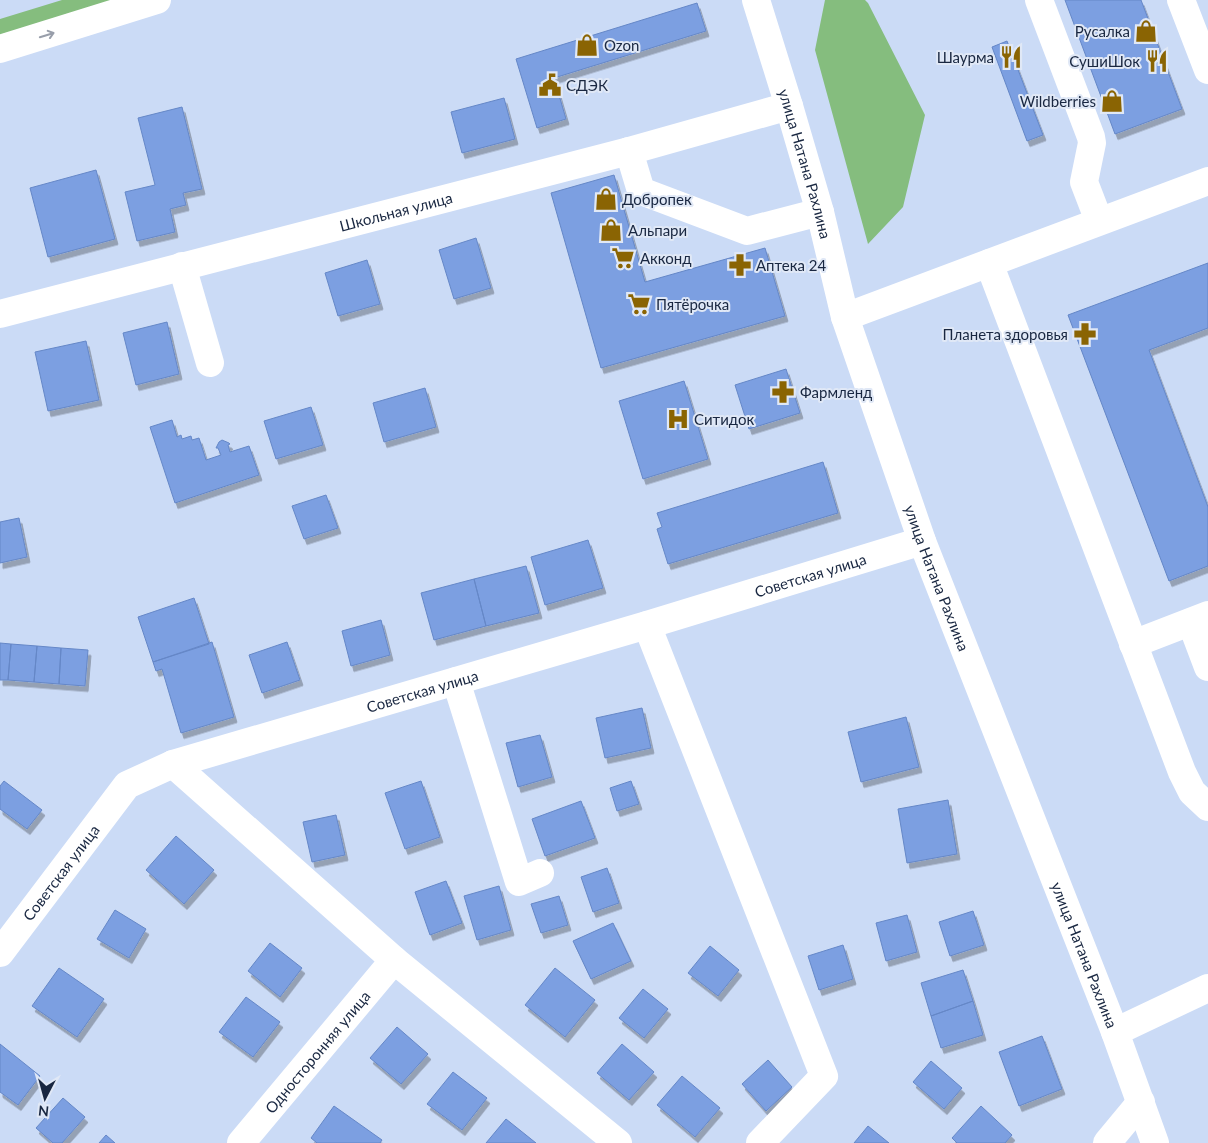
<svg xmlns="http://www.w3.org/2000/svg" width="1208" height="1143" font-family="Lato,sans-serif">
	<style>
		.green { fill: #85bd7e }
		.building { fill: #7b9fe1; stroke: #6587c7; filter: url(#shadow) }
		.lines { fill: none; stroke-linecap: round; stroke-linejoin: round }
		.minor { stroke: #fff; stroke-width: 28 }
		.major { stroke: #fff; stroke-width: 28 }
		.oneway { stroke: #989eaa }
		.labels { text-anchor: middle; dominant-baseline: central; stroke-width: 4; stroke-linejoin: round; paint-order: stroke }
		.poi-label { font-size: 15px; fill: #192741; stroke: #e0e8f6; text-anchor: start }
		.street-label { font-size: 15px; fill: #192741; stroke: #e0e8f6 }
	</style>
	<defs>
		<filter id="shadow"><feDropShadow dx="3" dy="5.5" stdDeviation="0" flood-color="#0004"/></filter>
	</defs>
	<rect width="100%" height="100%" fill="#cbdbf6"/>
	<path class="green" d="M62,0h51l-113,35v-16z
		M825,0h40l3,3 57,112 -22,92 -35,37 -53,-194z"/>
	<path class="building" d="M1065,0h76l41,109 -67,25z
		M697,3l9,28 -152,47 12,41 -29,9 -21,-69z
		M1007,41l36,94 -16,6 -35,-94z
		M504,98l11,41 -53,14 -11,-41z
		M182,107l20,82 -19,4 3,12 -16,4 5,23 -38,9 -12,-49 30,-7 -17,-67z
		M96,170l19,69 -67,18 -18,-69z
		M614,175l31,107 120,-34 20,68 -184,52 -50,-175z
		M476,238l15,50 -37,11 -15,-49z
		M367,260l13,44 -42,12 -13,-43z
		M1208,263v65l-59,22 59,157v59l-39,15 -101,-266z
		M167,322l12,52 -43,11 -13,-52z
		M86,341l13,59 -51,11 -13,-59z
		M786,369l14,44 -51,16 -14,-44z
		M684,381l24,78 -65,20 -24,-78z
		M425,388l11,39 -52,15 -11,-39z
		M311,407l12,38 -47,14 -12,-38z
		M172,420l5,17 4,-2 1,4 9,-3 1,4 7,-2 7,22 15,-5 -3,-7h-2l3,-6 3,-2 7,3 1,1 -2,1 2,7 19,-6 10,29 -84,28 -25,-76z
		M823,462l15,51 -170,51 -11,-35 5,-2 -5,-14z
		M326,495l12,33 -34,11 -12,-33z
		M19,518l8,39 -27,6v-41z
		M588,540l15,48 -58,17 -14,-48z
		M526,566l13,47 -53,13 -12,-47z
		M474,579l12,47 -52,14 -13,-47z
		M194,598l15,46 -56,18 -15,-45z
		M381,620l9,35 -39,11 -9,-35z
		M212,642l22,75 -53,16 -19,-64 -6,2 -3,-9z
		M287,642l13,38 -38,13 -13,-38z
		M0,643l11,1 -3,36h-8z
		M11,644l26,2 -3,36 -26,-2z
		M37,646l24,2 -2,36 -25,-2z
		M61,648l27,2 -3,36 -26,-2z
		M642,708l9,40 -46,10 -9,-40z
		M906,717l13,50 -58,15 -13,-50z
		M540,735l12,42 -34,10 -12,-44z
		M4,781l38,29 -15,19 -27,-20v-23z
		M421,781l19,56 -35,12 -20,-56z
		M631,781l8,23 -22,7 -7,-23z
		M948,800l9,54 -50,9 -9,-54z
		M581,801l14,37 -50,18 -13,-37z
		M336,815l9,40 -33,7 -9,-40z
		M176,836l38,34 -30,34 -38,-34z
		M607,868l12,35 -26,9 -12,-35z
		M446,881l16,42 -32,12 -15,-43z
		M499,886l12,44 -34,10 -13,-44z
		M559,896l9,29 -27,8 -10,-29z
		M115,910l31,19 -17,29 -32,-19z
		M973,911l11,34 -34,11 -11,-34z
		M907,915l10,37 -31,9 -10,-38z
		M613,923l18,38 -40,18 -18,-38z
		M270,943l32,25 -22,29 -32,-26z
		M843,945l10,34 -34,11 -11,-34z
		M710,946l29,24 -21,26 -30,-23z
		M59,968l45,31 -27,38 -45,-31z
		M555,968l40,32 -30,37 -40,-32z
		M963,970l10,31 -42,15 -10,-33z
		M643,989l25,20 -24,29 -25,-20z
		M246,997l34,25 -27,35 -34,-25z
		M973,1001l10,34 -42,13 -10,-32z
		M397,1027l31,27 -27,30 -31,-26z
		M1042,1036l20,53 -43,17 -20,-54z
		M0,1044l40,32 -22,29 -18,-13z
		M622,1044l32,28 -25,28 -32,-27z
		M768,1060l24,27 -26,24 -24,-27z
		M931,1061l31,27 -18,21 -31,-27z
		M453,1072l34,26 -25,32 -35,-26z
		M682,1076l38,32 -25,29 -38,-32z
		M63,1098l22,19 -23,26h-9l-17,-15z
		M334,1106l48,34 -2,3h-63l-6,-5z
		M981,1106l31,29 -7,8h-48l-5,-5z
		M506,1119l30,24h-50z
		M868,1126l21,17h-35z
		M106,1135l9,8h-16z"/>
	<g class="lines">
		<g class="minor">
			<path id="s1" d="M756,0l33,106 31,106 25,105 77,224 193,491 40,111"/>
			<path d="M1039,0l52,137 1,6 -8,39 15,39"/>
			<path d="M1181,0l27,70"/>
			<path d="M629,151l12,40 106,40 73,-19"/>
			<path d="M989,263l193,509 10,20 16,15"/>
			<path d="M182,266l28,97"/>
			<path id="s2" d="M0,314l629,-163 160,-45"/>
			<path d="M845,317l363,-136"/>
			<path d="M1191,622l17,45"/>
			<path d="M647,625l177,451 -64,67"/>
			<path d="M1133,644l75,-29"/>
			<path d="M456,681l63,201 21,-9"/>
			<path d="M173,764l221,196 224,183"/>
			<path id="s3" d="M0,953l127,-168 46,-21 474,-139 275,-84"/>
			<path d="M1115,1032l93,-44"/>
			<path id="s4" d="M241,1143l153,-183"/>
			<path d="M1107,1143l34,-41"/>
		</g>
		<path class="major" d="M0,49l157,-49"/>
	</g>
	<defs><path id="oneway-shaft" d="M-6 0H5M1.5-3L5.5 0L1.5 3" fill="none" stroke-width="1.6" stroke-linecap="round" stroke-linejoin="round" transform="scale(1.25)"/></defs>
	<use class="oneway" href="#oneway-shaft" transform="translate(47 35) rotate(-17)"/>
	<defs>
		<symbol id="shop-bare" viewBox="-9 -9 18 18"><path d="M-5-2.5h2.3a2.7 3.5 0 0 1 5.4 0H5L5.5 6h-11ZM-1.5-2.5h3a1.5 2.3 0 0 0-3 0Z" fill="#8a6403" stroke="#e0e8f6" stroke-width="2.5" paint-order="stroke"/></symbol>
		<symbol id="restaurant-bare" viewBox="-9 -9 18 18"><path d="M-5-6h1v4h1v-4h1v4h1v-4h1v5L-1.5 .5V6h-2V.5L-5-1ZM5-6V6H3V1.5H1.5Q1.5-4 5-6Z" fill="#8a6403" stroke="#e0e8f6" stroke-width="2.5" paint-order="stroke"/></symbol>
		<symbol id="civic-bare" viewBox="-9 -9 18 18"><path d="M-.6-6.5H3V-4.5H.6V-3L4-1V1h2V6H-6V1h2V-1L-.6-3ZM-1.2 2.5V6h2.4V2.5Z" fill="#8a6403" stroke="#e0e8f6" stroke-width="2.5" paint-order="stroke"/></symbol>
		<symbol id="supermarket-bare" viewBox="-9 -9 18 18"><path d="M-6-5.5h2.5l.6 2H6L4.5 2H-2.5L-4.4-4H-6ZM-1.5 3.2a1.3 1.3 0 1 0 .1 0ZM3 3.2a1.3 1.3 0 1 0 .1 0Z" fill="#8a6403" stroke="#e0e8f6" stroke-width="2.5" paint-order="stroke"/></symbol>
		<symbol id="pharmacy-bare" viewBox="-9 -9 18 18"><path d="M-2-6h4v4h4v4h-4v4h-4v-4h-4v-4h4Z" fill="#8a6403" stroke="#e0e8f6" stroke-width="2.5" paint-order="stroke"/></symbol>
		<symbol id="hospital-bare" viewBox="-9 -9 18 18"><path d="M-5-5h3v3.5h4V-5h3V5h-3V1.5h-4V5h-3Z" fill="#8a6403" stroke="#e0e8f6" stroke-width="2.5" paint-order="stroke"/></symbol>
	</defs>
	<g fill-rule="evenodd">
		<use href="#shop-bare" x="1130" y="15" width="32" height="32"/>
		<use href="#shop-bare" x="571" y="29" width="32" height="32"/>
		<use href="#restaurant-bare" x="995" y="41" width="32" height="32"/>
		<use href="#restaurant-bare" x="1141" y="45" width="32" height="32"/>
		<use href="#civic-bare" x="534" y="69" width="32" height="32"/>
		<use href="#shop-bare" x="1096" y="85" width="32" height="32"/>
		<use href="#shop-bare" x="590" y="183" width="32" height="32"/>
		<use href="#shop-bare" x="595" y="214" width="32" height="32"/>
		<use href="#supermarket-bare" x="607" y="242" width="32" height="32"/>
		<use href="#pharmacy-bare" x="724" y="249" width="32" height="32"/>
		<use href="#supermarket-bare" x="623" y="288" width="32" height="32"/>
		<use href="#pharmacy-bare" x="1069" y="318" width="32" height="32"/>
		<use href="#pharmacy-bare" x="767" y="376" width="32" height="32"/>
		<use href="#hospital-bare" x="662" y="403" width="32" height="32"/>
	</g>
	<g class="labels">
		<g class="poi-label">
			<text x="1130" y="31" text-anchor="end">Русалка</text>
			<text x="604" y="45">Ozon</text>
			<text x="994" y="57" text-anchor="end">Шаурма</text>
			<text x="1140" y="61" text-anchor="end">СушиШок</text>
			<text x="566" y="85">СДЭК</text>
			<text x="1096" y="101" text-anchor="end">Wildberries</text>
			<text x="622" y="199">Добропек</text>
			<text x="628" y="230">Альпари</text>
			<text x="640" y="258">Акконд</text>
			<text x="756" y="265">Аптека 24</text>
			<text x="656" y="304">Пятёрочка</text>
			<text x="1068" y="334" text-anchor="end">Планета здоровья</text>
			<text x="800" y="392">Фармленд</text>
			<text x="694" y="419">Ситидок</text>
		</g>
		<g class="street-label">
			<text stroke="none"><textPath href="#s1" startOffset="171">улица Натана Рахлина</textPath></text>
			<text stroke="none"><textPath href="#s2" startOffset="409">Школьная улица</textPath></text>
			<text stroke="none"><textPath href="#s3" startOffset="926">Советская улица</textPath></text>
			<text stroke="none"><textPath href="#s1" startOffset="606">улица Натана Рахлина</textPath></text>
			<text stroke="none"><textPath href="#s3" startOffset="521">Советская улица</textPath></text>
			<text stroke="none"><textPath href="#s3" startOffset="101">Советская улица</textPath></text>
			<text stroke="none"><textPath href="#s1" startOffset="1011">улица Натана Рахлина</textPath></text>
			<text stroke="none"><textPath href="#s4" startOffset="119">Односторонняя улица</textPath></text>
		</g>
	</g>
	<g transform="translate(45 1098) rotate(186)" stroke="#e0e8f6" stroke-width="4" paint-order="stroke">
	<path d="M0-4L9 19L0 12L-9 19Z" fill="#192741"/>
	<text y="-8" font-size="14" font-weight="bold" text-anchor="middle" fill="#192741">N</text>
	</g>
</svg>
